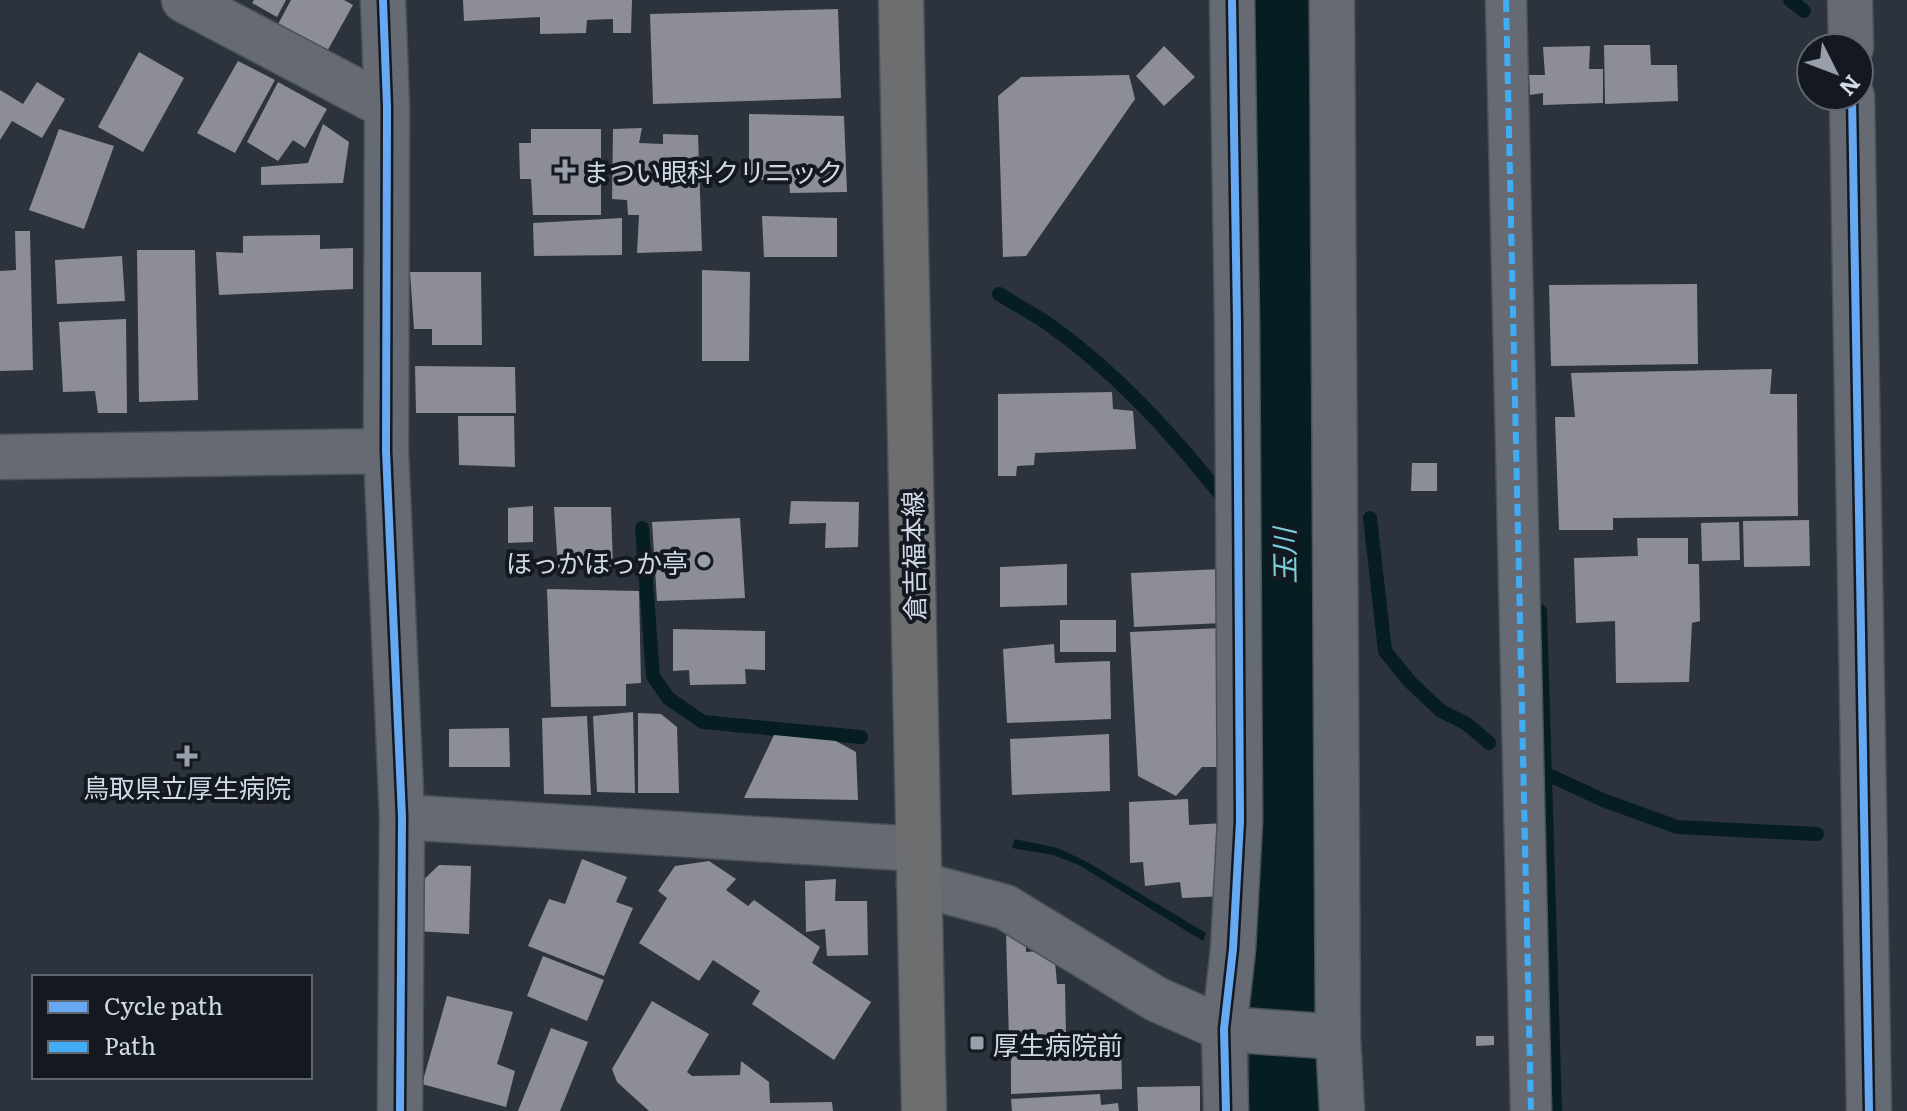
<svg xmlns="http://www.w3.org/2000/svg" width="1907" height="1111" font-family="Literata,'Noto Sans JP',serif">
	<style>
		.water { fill: #061e22 }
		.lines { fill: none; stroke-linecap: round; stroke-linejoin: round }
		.stream { stroke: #061e22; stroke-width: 14 }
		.building { fill: #8c8d97 }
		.pedestrian-casing { stroke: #4b515a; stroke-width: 43 }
		.minor-casing { stroke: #4b515a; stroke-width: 47 }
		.tertiary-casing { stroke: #4b515a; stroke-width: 47 }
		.primary-casing { stroke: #4b515a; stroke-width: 47 }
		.pedestrian { stroke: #656a73; stroke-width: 40 }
		.minor { stroke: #656a73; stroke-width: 44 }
		.tertiary { stroke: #656a73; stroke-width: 44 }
		.primary { stroke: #6c6e6f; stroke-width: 44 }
		.quiet { stroke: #42abf6; stroke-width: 6; stroke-dasharray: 12 6; stroke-linecap: butt }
		.cycleway-casing { stroke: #141921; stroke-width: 13 }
		.cycleway { stroke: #66a8f1; stroke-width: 8 }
		.poi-dot { fill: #989faa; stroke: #141921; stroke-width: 3 }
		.labels { text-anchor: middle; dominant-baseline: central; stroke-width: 8; stroke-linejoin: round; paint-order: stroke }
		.poi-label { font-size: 26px; fill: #d1d9e5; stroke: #141921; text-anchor: start }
		.street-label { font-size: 26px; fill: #d1d9e5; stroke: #141921 }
		.water-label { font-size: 28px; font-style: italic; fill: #78d0d9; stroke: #141921 }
	</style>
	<rect width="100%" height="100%" fill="#2d333d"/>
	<path class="water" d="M1247,0h61l8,506 -1,487 6,118h-72l7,-542z
		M1015,839l43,9 29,14 119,71 -3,8 -124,-76 -26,-10 -41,-7z"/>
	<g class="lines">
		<path class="stream" d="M1790,0l14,11
			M999,294c17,11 36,20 52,32 66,47 119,106 169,168
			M1370,518l15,133 25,31 31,29 26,13 22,19
			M642,528l11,148 15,22 35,24 158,15
			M1540,611l15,500
			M1551,776l52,24 74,27 140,7"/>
	</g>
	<path class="building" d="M254,0h32l-9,17 -25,-14z
		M291,0h53l9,5 -28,50 -49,-27z
		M463,0h169l-1,33h-18v-14l-26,1 -1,13 -46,1v-17l-76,4z
		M838,9l3,89 -188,6 -3,-90z
		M1604,45h46l1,20h26l1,36 -73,3z
		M1164,46l31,31 -31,29 -28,-30z
		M1590,46l-1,23h14v34l-60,2v-12l-13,2 -1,-20h16l-2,-28z
		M139,52l45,26 -41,74 -45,-25z
		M238,61l37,19 -40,73 -38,-20z
		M1129,75l6,24 -109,157 -23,1 -5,-161 23,-19z
		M37,82l28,17 -23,39 -30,-17 -12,19v-50l23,14z
		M278,82l49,27 -22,39 -12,-8 -15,21 -31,-19z
		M749,114l95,2 3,76 -57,1 -1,-14 -40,1z
		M323,124l26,18 -6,41 -82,2v-18l47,-4z
		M642,128l-3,15 24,1v-10l35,1 4,116 -65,2 2,-38h-11l-1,-15 -15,-1 1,-70z
		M59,129l55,17 -30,83 -55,-19z
		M531,129h70v86h-68l-2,-36h-11l-1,-36h12z
		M762,216l75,2v39h-73z
		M622,218v37l-88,1 -1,-33z
		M15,231h15l3,139 -33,1v-100l16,-1z
		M320,235v14l33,-1v41l-134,6 -3,-43 27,1v-17z
		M137,250h58l3,150 -59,2z
		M122,256l3,45 -68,3 -2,-44z
		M702,270l48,2 -1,89h-47z
		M410,272h71l1,73h-50v-16h-18z
		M1697,284l1,80 -147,2 -2,-81z
		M126,319l1,94h-29l-3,-22 -32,1 -4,-70z
		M415,366l100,1 1,46h-100z
		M1772,369l-2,25h27l1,122 -185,2v12h-54l-4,-113h20l-4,-44z
		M1112,392l1,17 20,2 3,38 -101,4 -1,12 -17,1 -1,10h-18v-82z
		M458,416h56l1,51 -56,-2z
		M1412,463h25v28h-26z
		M791,501l68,1 -1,45 -33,1 1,-25 -37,1z
		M533,506v36l-25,1v-35z
		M554,507h57l2,59 -55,2z
		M740,518l5,80 -88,3 -5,-79z
		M1809,520l1,46 -66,1 -1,-46z
		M1739,522l1,38 -38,1 -1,-38z
		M1637,538h51v26h11l1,57 -8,2 -3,59 -73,1 -1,-62 -39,2 -2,-65 64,-2z
		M1067,564v41l-67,2v-40z
		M1222,569l1,54 -89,4 -3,-54z
		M547,589l92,2 2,92 -15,1v22l-75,1z
		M1060,620h56v32h-56z
		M1222,628l3,139h-23l-26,29 -38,-20 -8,-144z
		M673,629l92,2v39l-20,-1 1,15 -56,1 -1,-15 -16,1z
		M1054,644l1,19 55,-2 1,58 -104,4 -4,-74z
		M633,712l2,81 -38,-1 -4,-76z
		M638,713l23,1 16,13 2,66h-41z
		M587,716l4,79 -47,-1 -2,-76z
		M509,728l1,39h-61v-38z
		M1109,734l1,57 -98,4 -2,-56z
		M774,735l62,6 20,11 2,48 -114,-2z
		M1188,799l1,26 35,-2 1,73 -43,2 -2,-16 -35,4 -2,-24 -13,1 -1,-61z
		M582,859l45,18 -11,25 17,6 -29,68 -76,-30 21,-47 16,5z
		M709,861l27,18 -10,11 22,16 6,-6 66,47 -8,16 59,39 -37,58 -82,-56 8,-13 -47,-31 -14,21 -60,-38 28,-45 -9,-7 17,-25z
		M439,865l32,1 -2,68 -55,-3 3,-45z
		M836,879l-1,22h32l1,54 -41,1 -2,-27 -19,3 -1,-51z
		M1026,932v20l28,-2 3,34h8l1,51 -57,5 -3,-107z
		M543,956l61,24 -17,41 -60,-25z
		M447,996l66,16 -16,52 18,7 -9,36 -84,-23z
		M652,1001l57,33 -22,38 5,4 48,-1 1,-14 28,21 1,21 62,-1 1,9h-184l-32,-29 -5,-13z
		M551,1028l37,14 -28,69h-42z
		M1121,1035l1,54 -111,5v-49z
		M1476,1036h18v9l-18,1z
		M1200,1086v25h-62l-1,-24z
		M1100,1094l1,11 17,-2 1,8h-107l-1,-12z"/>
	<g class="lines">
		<defs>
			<path id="pedestrian" d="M1506,0l25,1111"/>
			<path id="minor" d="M184,0l203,107
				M383,0l4,107 -1,344 16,366 -2,294
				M1332,0l6,1037 4,74
				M0,457l386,-6
				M402,817l516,32
				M919,884l86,23 151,92 68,30 114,8
				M1226,1111l-2,-82 9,-80 7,-128 -3,-499 -5,-322"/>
			<path id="tertiary" d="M1850,0l1,48
				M1852,96l17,1015"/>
			<path id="primary" d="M901,0l23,1111"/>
		</defs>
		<use href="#pedestrian" class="pedestrian-casing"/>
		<use href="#minor" class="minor-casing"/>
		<use href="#tertiary" class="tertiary-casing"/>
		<use href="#primary" class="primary-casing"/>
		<use href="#pedestrian" class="pedestrian"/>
		<use href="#minor" class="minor"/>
		<use href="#tertiary" class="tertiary"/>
		<use href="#primary" class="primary"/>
		<path class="quiet" d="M1506,0l25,1111"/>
		<defs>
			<path id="cycleway" d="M383,0l4,107 -1,344 16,366 -2,294
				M1852,96l17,1015
				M1226,1111l-2,-82 9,-80 7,-128 -3,-499 -5,-322"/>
		</defs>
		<use href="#cycleway" class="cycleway-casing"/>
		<use href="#cycleway" class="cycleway"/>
	</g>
	<g class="poi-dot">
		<path d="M561 158h8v8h8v8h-8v8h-8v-8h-8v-8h8z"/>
		<circle cx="704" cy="561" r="8"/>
		<path d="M183 744h8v8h8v8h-8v8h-8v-8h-8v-8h8z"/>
		<rect x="969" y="1035" width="16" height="16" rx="4"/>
	</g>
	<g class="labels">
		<g class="poi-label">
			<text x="583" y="170">まつい眼科クリニック</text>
			<text x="688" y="561" text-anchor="end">ほっかほっか亭</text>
			<text x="187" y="786" text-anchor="middle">鳥取県立厚生病院</text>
			<text x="993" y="1043">厚生病院前</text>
		</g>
		<g class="street-label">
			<text transform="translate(912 556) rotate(-91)">倉吉福本線</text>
		</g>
		<g class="water-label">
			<text transform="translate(1283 556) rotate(-91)">玉川</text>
		</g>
	</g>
	<rect x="32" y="975" width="280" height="104" fill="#141921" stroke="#60666f" stroke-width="2"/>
	<rect x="48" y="1001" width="40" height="12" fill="#66a8f1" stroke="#60666f" stroke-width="2"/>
	<text x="104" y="1015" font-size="24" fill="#d1d9e5">Cycle path</text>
	<rect x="48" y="1041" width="40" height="12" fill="#42abf6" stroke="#60666f" stroke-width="2"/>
	<text x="104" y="1055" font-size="24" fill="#d1d9e5">Path</text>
	<g transform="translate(1835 72) rotate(132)"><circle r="38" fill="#141921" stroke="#60666f" stroke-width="2"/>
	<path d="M0-6L14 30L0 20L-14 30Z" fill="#989faa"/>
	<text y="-12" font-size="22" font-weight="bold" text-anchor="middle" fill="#d1d9e5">N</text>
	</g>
</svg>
